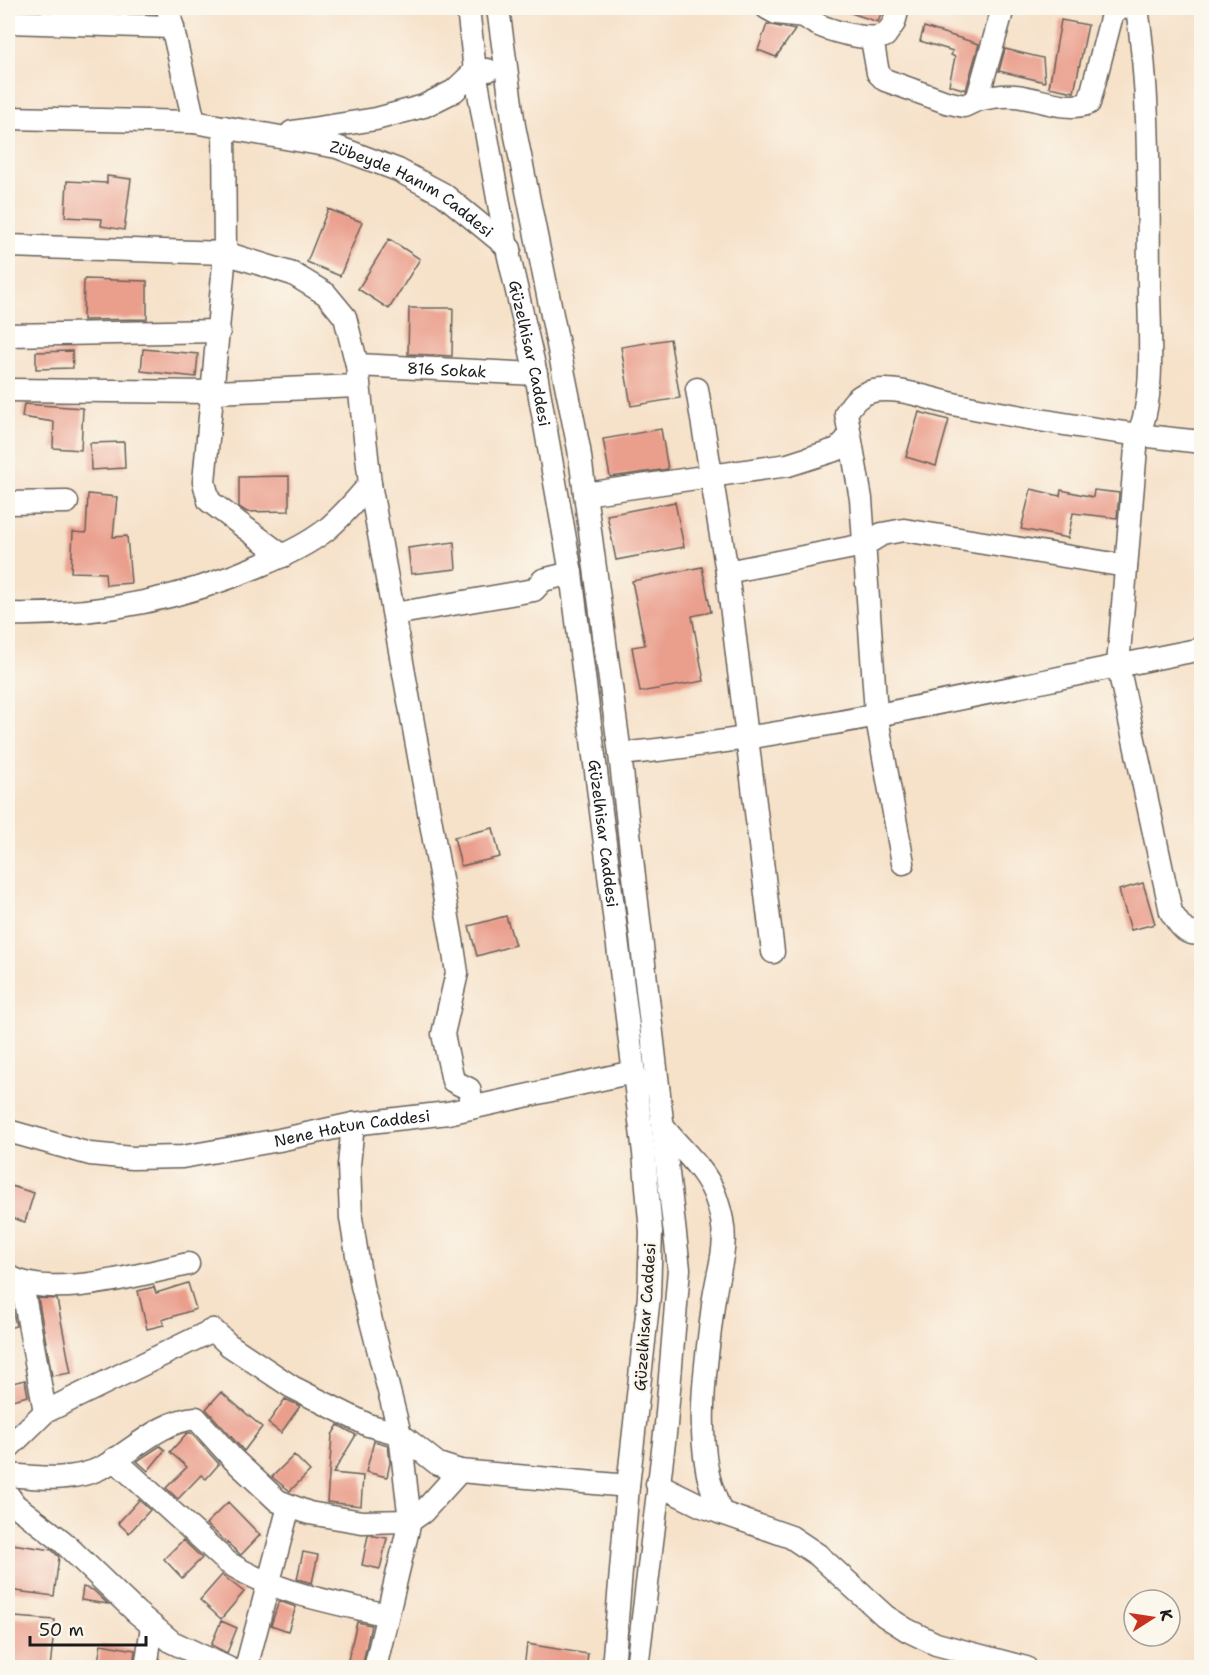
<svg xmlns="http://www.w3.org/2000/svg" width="1209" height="1675" font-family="'Shantell Sans',sans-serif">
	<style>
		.building { fill: #ea9e8c }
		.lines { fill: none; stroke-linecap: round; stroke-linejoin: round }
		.minor-casing { stroke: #686159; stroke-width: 25 }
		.minor { stroke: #fff; stroke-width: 22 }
		.labels { text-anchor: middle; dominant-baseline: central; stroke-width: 5; stroke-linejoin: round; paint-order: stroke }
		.street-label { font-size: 16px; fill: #1c1c1c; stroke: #fbf7ec }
	</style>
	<rect width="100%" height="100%" fill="#fbf7ec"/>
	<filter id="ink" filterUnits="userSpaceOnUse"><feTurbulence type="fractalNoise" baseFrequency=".0167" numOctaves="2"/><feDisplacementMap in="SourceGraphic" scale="12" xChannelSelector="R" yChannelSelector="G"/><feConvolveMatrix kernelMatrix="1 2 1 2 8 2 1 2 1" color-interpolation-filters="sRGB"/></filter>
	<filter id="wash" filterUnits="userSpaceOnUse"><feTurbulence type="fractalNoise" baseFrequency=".008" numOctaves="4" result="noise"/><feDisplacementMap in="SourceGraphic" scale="24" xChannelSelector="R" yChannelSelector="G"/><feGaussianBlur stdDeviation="1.35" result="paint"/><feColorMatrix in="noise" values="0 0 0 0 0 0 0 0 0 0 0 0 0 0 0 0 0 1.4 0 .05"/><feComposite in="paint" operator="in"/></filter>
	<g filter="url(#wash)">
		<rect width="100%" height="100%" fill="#f6e1c9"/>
		<g id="blocks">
			<path class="building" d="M842,8h41l-5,14 -36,-12z
				M1061,20l27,5 -14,67 -25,-5z
				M767,24l28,6 -19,27 -18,-7z
				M924,27l55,17 -13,46 -17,-5 6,-28 -4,-2 2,-4 -33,-10z
				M1005,49l38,9 2,24 -46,-11z
				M107,176l24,3 -7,51 -23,-4 1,-7 -37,-2 2,-36 40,2z
				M328,209l34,13 -22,54 -33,-14z
				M389,239l31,20 -31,50 -31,-20z
				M84,279l63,2v38l-64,1z
				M409,308h44l-1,48 -44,-2z
				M670,339l10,59 -49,8 -10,-59z
				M143,349l55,5 -2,23 -55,-6z
				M72,351l1,17 -37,1v-17z
				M24,404l59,4 -2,42 -28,-2 1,-26 -32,-5z
				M919,412l30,8 -13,46 -30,-9z
				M661,429l7,40 -58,8 -7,-38z
				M124,442l1,26 -34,2 -1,-27z
				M289,476v35l-42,1 -8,-5v-30z
				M1031,489l29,7 1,-6 32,7 1,-7 25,3 -2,25 -44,-5 -5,25 -47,-9z
				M88,494l29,3 -4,40 14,-1 4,47 -25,2 -1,-12 -34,-1 2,-40 13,1z
				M675,502l9,45 -68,13 -9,-45z
				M454,542l2,27 -45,5 -3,-26z
				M702,567l9,45 -19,4 12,65 -64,11 -8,-45 13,-2 -13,-64z
				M493,828l7,29 -39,9 -7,-29z
				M1143,883l12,41 -24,6 -12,-40z
				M506,916l9,29 -38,11 -8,-30z
				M8,1185l26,8 -9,29 -17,-5z
				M188,1283l8,26 -34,11 2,5 -17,4 -9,-38 16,-4 2,6z
				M38,1298l19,1 14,74 -19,3z
				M13,1312l3,14 -8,2v-15z
				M25,1380l3,16 -20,5v-17z
				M221,1392l41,35 -18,24 -38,-42z
				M285,1399l15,7 -19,27 -13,-10z
				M338,1425l18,10 -23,38 30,3 -2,30 -34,-4 5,-67z
				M187,1433h4l28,31 -13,15 -5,-4 -23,24 -12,-11 21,-21 -17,-15z
				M374,1441l14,4 2,18 -3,14 -21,-5z
				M160,1446l5,4 -17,21 -11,-10z
				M294,1455l16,16 -20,20 -18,-14z
				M139,1500l11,10 -21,23 -11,-10z
				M228,1502l32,33 -19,20 -35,-31z
				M368,1535l19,3 -7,31 -18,-4z
				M183,1540l19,18 -20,20 -18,-19z
				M12,1544l40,6 7,7 -5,39 -46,-6z
				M303,1552l15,3 -6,28 -15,-4z
				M222,1575l22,17 -23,27 -21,-19z
				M83,1587l10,3 15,14 -27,-4z
				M279,1601l17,6 -8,24 -17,-6z
				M14,1617l41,3 -5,48h-42z
				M221,1621l16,7 -10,25 -16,-8z
				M357,1622l14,3 -9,43h-16z
				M101,1644l34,6 -2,18h-36z
				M527,1644l61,10 -2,14h-62z"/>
		</g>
	</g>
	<g filter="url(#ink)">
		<use href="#blocks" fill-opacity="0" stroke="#686159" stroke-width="1.5"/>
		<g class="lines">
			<defs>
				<g id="minor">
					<path d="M168,8l26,114"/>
					<path id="s1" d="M468,8l7,63 32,177 29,126 35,199 73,580 7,79 -2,64 -21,190 -15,182"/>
					<path d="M498,8l16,118 65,323 41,305 59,515 -13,156 -29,243"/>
					<path d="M767,8l9,5 29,3"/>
					<path d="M804,8l1,8c14,14 61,25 80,20l9,-13 4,-15"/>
					<path d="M1003,8l-26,92c13,-3 25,-5 38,-4 24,2 51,16 74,7l24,-92 9,-3"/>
					<path d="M1137,8c14,92 11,185 12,279 0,39 7,115 -12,149l-19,229 53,247c9,13 13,24 31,21"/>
					<path d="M8,22l165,5"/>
					<path d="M872,39l6,34 7,7 61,22 18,4 13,-6"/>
					<path id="s2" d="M8,118l186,4 143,25 61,23 45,24 67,55"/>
					<path d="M224,127l1,126 -21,229 5,19 74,55"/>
					<path d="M292,132l84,-13 48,-13 30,-15 21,-20 13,-1"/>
					<path d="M8,246l217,7 68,21 33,20 19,23 12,48 13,119 82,456 5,33 -14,61 10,47 16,8 4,18"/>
					<path d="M8,335l211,-4"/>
					<path id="s3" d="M357,365l179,9"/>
					<path d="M697,389l30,183 46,380"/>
					<path d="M8,390l206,2 143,-6"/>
					<path d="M585,494l203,-29 50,-16 11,-12"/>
					<path d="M8,503l59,-1"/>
					<path d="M727,572l137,-27 18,-11 22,-4 222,36"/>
					<path d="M8,614c88,2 172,-14 253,-49 22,-9 46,-20 65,-35 16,-13 30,-30 44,-46"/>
					<path d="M394,614l140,-24 9,-10 28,-7"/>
					<path d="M620,754c195,-19 390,-68 582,-105"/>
					<path d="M903,863l-27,-150 -15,-214 -15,-86c7,-11 13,-19 27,-22 28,-5 58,9 85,14 81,16 162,29 244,37"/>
					<path d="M353,1124l-4,41 2,53 11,68 38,148 10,87 -35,147"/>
					<path d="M664,1128c19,24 44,43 53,73 15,44 1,63 -4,104 -6,52 -16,111 -6,164 2,15 9,30 14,44"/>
					<path id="s4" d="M8,1131l82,23 42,4 50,-1 97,-17 74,-16 95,-11 185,-41 8,14"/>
					<path d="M8,1276c44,25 132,-2 180,-12"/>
					<path d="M22,1284l23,128"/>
					<path d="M8,1448l37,-36 168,-82 16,15 63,42 76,38 32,9 38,30 22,7 168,15"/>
					<path d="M114,1459l113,103c48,31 105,40 160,53"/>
					<path d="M8,1475c31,3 66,7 95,-8 30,-16 57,-46 93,-49l37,41 45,42 31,12 53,9 48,-1 13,-9 37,-41"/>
					<path d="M657,1484l45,22 89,31 27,18 67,61 22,14 29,14 90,24"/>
					<path d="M8,1495l7,10 47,36 74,71 36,30 56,26"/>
					<path d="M146,1668l6,-42"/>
					<path d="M246,1668l43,-162"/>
				</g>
			</defs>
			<use href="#minor" class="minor-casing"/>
			<use href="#minor" class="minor"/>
		</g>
	</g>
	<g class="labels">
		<g class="street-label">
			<text stroke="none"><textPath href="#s2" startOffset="417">Zübeyde Hanım Caddesi</textPath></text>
			<text stroke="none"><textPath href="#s1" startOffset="351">Güzelhisar Caddesi</textPath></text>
			<text stroke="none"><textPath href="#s3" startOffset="90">816 Sokak</textPath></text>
			<text stroke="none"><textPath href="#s1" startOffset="837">Güzelhisar Caddesi</textPath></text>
			<text stroke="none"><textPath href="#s4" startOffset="350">Nene Hatun Caddesi</textPath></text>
			<text transform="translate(645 1317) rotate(-86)">Güzelhisar Caddesi</text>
		</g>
	</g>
	<rect width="1209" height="1675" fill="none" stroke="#fbf7ec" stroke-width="30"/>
	<g transform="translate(1152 1618) rotate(78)"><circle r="28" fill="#fbf7ec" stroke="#a29f99" stroke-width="1.5"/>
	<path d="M0-4.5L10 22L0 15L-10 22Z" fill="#c8321e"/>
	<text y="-9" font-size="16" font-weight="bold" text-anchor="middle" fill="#1c1c1c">K</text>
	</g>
	<path d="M30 1636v9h116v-9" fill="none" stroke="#1c1c1c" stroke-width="3"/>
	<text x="39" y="1636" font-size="18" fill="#1c1c1c" stroke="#fbf7ec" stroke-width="4.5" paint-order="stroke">50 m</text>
</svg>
